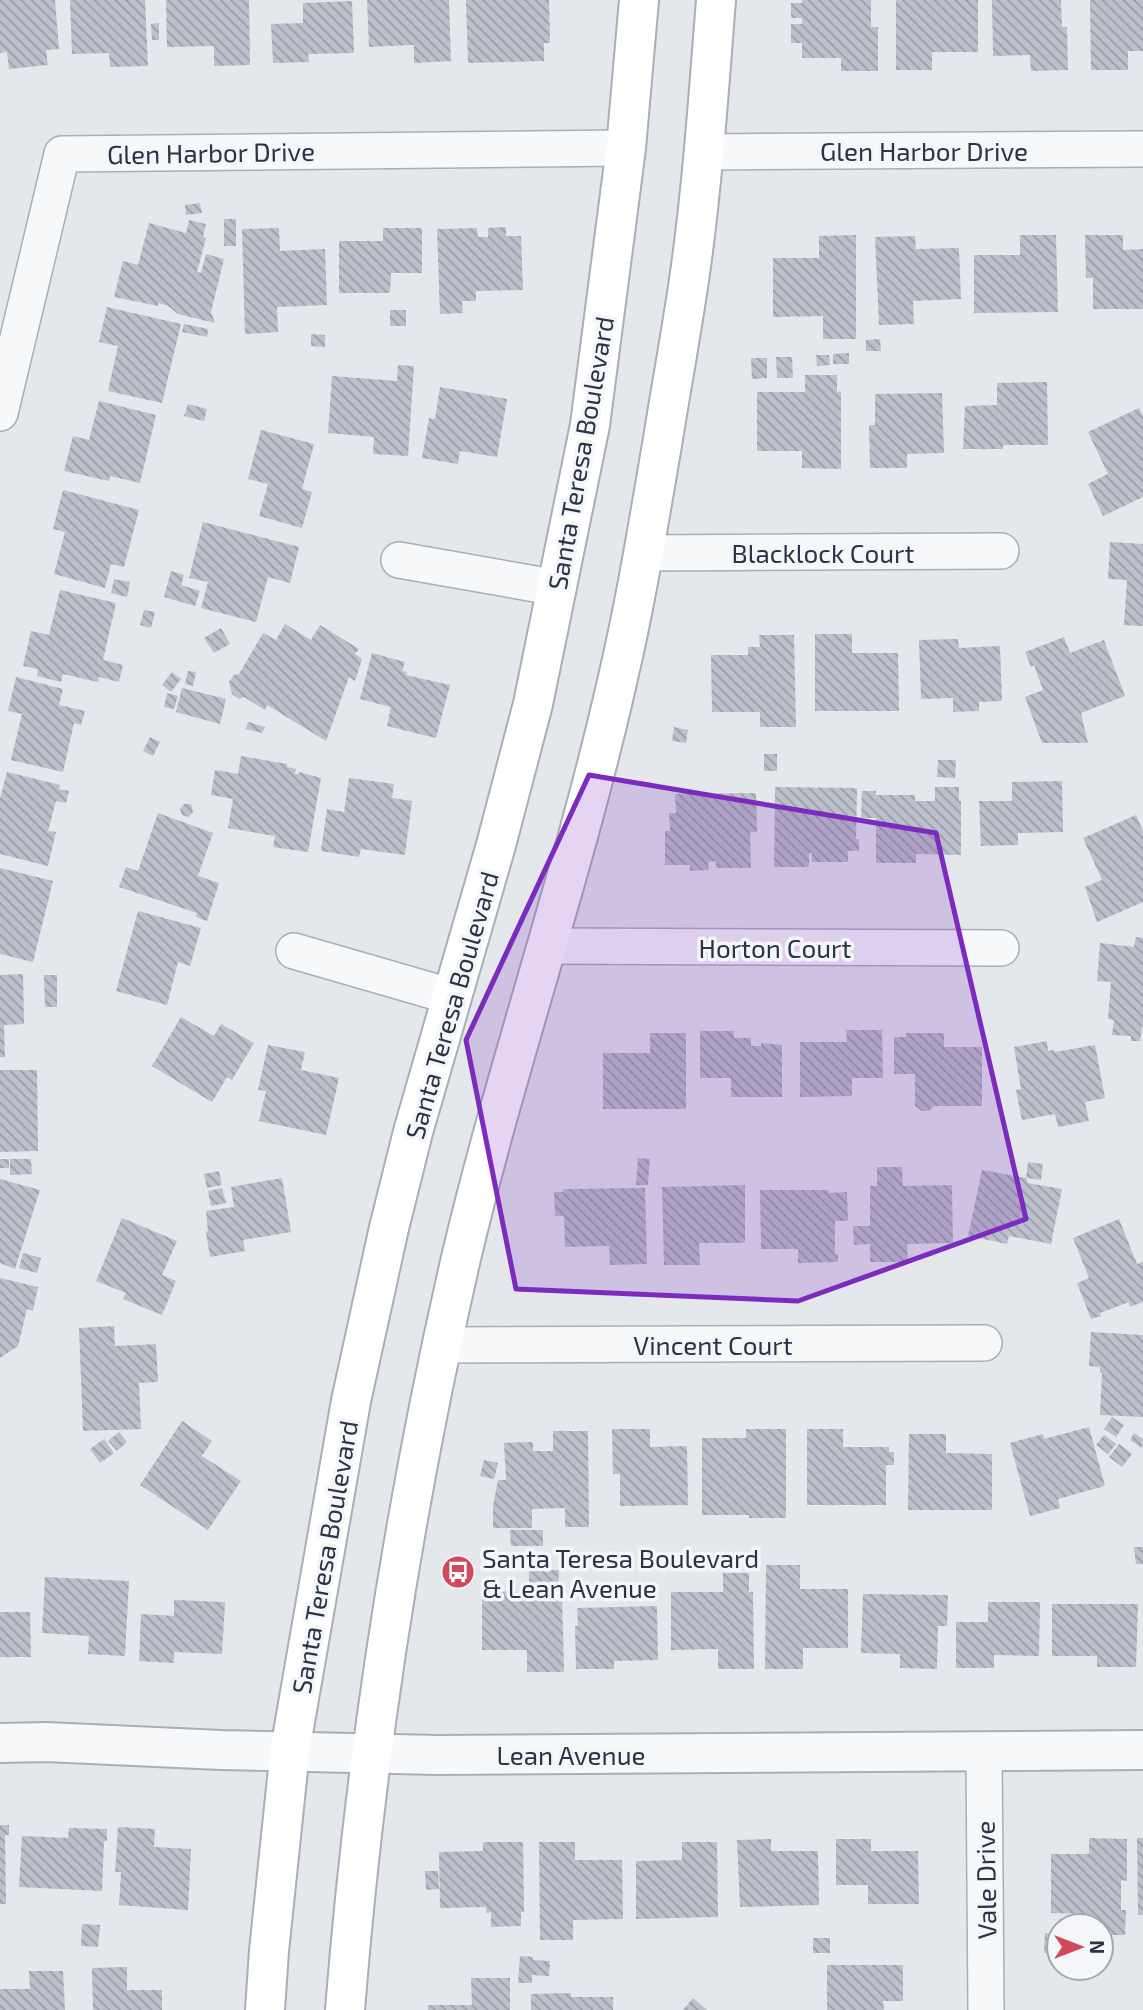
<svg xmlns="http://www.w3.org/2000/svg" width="1143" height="2010" font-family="'Exo 2',sans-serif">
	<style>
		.building { fill: url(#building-back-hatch) }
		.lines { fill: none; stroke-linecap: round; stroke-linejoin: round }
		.minor-casing { stroke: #a9aeb7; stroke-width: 38 }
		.tertiary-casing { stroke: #a9aeb7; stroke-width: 42 }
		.secondary-casing { stroke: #a9aeb7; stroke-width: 42 }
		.minor { stroke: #f7f8fa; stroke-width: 35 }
		.tertiary { stroke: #f7f8fa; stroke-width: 38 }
		.secondary { stroke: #fff; stroke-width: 38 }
		.marked { fill: #7b2cbf; fill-opacity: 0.2; stroke: #7b2cbf; stroke-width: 5; stroke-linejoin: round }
		.labels { text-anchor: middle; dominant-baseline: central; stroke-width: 7; stroke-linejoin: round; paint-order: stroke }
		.street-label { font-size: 26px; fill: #2b3445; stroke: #f4f6f9 }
		.poi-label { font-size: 26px; fill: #2b3445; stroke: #f4f6f9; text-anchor: start }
	</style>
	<defs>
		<pattern id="building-back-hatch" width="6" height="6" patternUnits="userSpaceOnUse" patternTransform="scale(1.75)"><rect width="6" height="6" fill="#bbc0ca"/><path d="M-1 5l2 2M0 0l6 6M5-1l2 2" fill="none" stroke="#989da6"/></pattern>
	</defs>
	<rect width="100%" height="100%" fill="#e4e7ec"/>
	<path class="building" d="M0,0h55l4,49 -13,1 2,15 -39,4 -2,-17 -7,1z
		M70,0h75l3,66 -38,1 -1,-14 -37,1z
		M166,0h83l1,65 -36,1v-20l-47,1z
		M367,0h82l2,61 -37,2v-18l-45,2z
		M466,0h83l1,43h-6v18l-76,2z
		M802,0h69v27h7v44h-37v-13h-39v-15h-11v-19h11v-6h-11v-15h11z
		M896,0h82v52h-46v18h-36z
		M992,0h69l1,27h5l1,43 -37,1 -1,-16 -37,1z
		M1090,0h53v51h-15v19h-37z
		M352,1l2,52 -46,1 1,8 -36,1 -2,-39 32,-1v-20z
		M159,23v17h-7l-1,-16z
		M200,203l2,10 -16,2 -1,-10z
		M224,219h12v27h-12z
		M189,220l17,4 -3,13 3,1 -9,34 4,1 5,-19 18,5 -13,53 4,11 -37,-9 -11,-9 -9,-2v3l-44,-9 9,-36 15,4 11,-42 37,10z
		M506,227v9h15l2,54 -47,1v10h-14l1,12 -23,1 -3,-85 40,-1 1,9h10v-9z
		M279,228l1,23 45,-2 2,56 -50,2 1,25 -33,2 -3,-105z
		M383,228h39v45h-31l-1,20h-51v-52h44z
		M856,235v104h-33v-23l-50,1v-59h46v-22z
		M1020,235h36l2,77 -84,1v-58h46z
		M1085,235h38v15l20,-1v60h-50v-31h-7z
		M915,236l1,13 43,-1 2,51 -48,2 1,23 -35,1 -4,-88z
		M107,307l74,17 -19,79 -54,-12 10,-45 -19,-4z
		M390,310h16v16h-16z
		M184,324l24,5 -1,8 -25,-5z
		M311,334l14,1v12l-14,-1z
		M880,339l1,12h-15v-11z
		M849,353v11h-16v-10z
		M816,355h13l1,10 -13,1z
		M776,357h16l1,21h-16z
		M751,358h16v20l-15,1z
		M398,365l16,1 -6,90 -35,-2 1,-17 -46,-4 4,-57 65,5z
		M805,375h32v17h4v77l-39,-1v-17h-45v-59h48z
		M1047,382l1,63h-45v4h-40l2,-43 32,-1v-22z
		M440,387l67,12 -10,58 -37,-6 -2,13 -36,-6 7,-40 6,1z
		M942,393l2,60 -37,1v14h-37l-1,-43h6v-31z
		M99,401l57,14 -16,68 -30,-7 -1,5 -45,-10 9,-35 16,4z
		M188,404l19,5 -3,12 -20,-5z
		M1139,408l4,9v80l-40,19 -15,-32 20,-10 -20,-42z
		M261,430l53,14 -12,45 10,3 -10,36 -43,-12 9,-32 -20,-5z
		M63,490l76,20 -15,57 -13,-3 -6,24 -51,-14 11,-42 -12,-3z
		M203,522l96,25 -9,36 -22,-6 -12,45 -55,-14 7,-26 -19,-4z
		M1110,542l33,2v82l-19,-1 3,-45 -19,-1z
		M171,571l13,4 -3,10 19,6 -5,15 -31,-9z
		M114,579l16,3 -3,15 -16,-4z
		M60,590l56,13 -13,57 20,5 -4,17 -20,-5 -1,5 -35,-8 -2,8 -24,-6 1,-7 -15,-3 8,-35 18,4z
		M144,610l11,2 -4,16 -11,-3z
		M285,624l26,16 9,-15 39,24 -4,5 7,5 -7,22 -6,-4 -23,64 -59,-36 -2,5 -21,-13 -5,2 -7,-5 -3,-12 5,-7 5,-1 24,-41 13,7z
		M221,628l9,16 -16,9 -10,-15z
		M815,634h37v19h46l1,58h-84z
		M759,635h35l2,92h-36v-15h-48l-1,-57h37v-8h12z
		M1064,637l6,16 34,-13 21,56 -44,17 7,30h-46l-17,-46 18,-7 -9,-25 -3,2 -6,-15z
		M958,639l1,9 41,-2 2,55 -23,1v9l-26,1v-14l-32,1 -2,-59z
		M372,653l33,9 -3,9 5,1 -1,3 44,10 -14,53 -49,-12 4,-19 -31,-8z
		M188,671l8,1 -3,14 -8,-2z
		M172,672l9,7 -10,13 -9,-7z
		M16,677l47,12 -4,16 26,6 -4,14 -7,-2 -11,49 -52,-12 11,-46 -14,-3z
		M182,688l44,11 -6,25 -44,-12z
		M167,693l11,3 -4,13 -10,-2z
		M248,722l17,5 -3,6 -16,-4z
		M674,727l14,3 -2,13 -14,-2z
		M150,737l10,5 -7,14 -10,-5z
		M764,754h13v17h-13z
		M241,756l46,8v3l9,2 -1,5h4v-2l22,6 -13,74 -35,-5 2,-11 -47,-8 5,-29 -22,-4 4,-25 23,4z
		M938,760h18l-1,18 -18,-1z
		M7,772l53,13 -1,4 10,2 -3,12 -10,-2 -8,30 8,1 -8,34 -48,-12v-55z
		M349,778l45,6 -2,14 20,3 -7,54 -44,-6 -2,8 -38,-6 6,-42 17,3z
		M1062,781l1,51 -45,1v12l-37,1 -2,-45h33v-19z
		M775,787l82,1 -1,51h3v12h-11v11h-36v-9h-3v14h-35z
		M935,787h24v14h2v54l-45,-1v9h-40v-45h-15l1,-27h14v4h39v6h20z
		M756,793l1,39h-7l1,36h-35v-7l-8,1 1,8 -19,1v-6h-25v-34h5l-1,-18h7l-1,-19z
		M184,804h7l2,8 -4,5 -7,-2 -2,-6z
		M158,813l55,20 -15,43 21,7 -12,38 -11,-4 1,-4 -78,-26 7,-20 12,4z
		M1136,815l7,16v71l-46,20 -12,-35 17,-7 -19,-42z
		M0,868l53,13 -20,81 -33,-8z
		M138,911l63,17 -11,38 -12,-4 -11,43 -51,-14z
		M1136,937l7,1v85l-3,18h-9v-5l-19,-1 2,-15 -6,-1 3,-37 -14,-1 3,-38 34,4z
		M23,974l1,50 -20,1 1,32h-5v-82z
		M44,975h13v32h-12z
		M181,1017l33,19 7,-12 33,19 -22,37 -5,-3 -15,25 -60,-36z
		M846,1030h36l1,48h-31v18l-52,1v-55h47z
		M700,1031h34v7h17v8h10v-3l21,2v52h-51v-19h-31z
		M650,1033h36v76h-83v-56h47z
		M906,1033h38v14h38v59h-48l-5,5h-7l-7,-5v-32h-21v-37h12z
		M1047,1041l1,10 6,-1 1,2 40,-7 10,53 -20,4 4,19 -31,6 -3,-13 -33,6 -6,-30 5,-1 -7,-42z
		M268,1045l37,7 -4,18 38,8 -13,57 -67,-14 7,-30 -8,-1z
		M0,1070h37l1,81 -38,1z
		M638,1158l12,1 -2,26h-12z
		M0,1159h9v9h-9z
		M10,1159h21l1,15 -22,1z
		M1028,1162l15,2 -2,16 -15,-2z
		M877,1167h25l1,19 49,-1 1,58 -46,1 1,18h-38v-18l-16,1 -1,-19h17v-40h7z
		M982,1170l44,8 2,5 34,6 -11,55 -42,-8 -2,8 -39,-8z
		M219,1171l3,14 -15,3 -3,-14z
		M282,1178l9,54 -48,8 2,11 -35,6 -4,-25 2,-1 -2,-20 28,-4 -3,-20z
		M0,1179l40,11 -25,79 -15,-6z
		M745,1185v58h-46l1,22h-36l-2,-78z
		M222,1188l4,15 -15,3 -3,-15z
		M645,1188l2,76 -37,1 -1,-19 -44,1 -1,-31h-9l-1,-24h9v-3z
		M760,1190h69v3l18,-1 1,29h-13v34l3,-1v8l-40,1v-14h-37z
		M122,1218l55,23 -15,34 14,6 -14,34 -39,-16 3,-6 -30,-12z
		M1119,1219l18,45 6,-2v40l-13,5 -1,-5 -29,11 1,3 -10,3 -14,-36 12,-5 -16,-40z
		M23,1253l18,5 -4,15 -18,-5z
		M0,1278l38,9 -5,24 -6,-2 -9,37 -18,12z
		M114,1326l1,20 41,-2 2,38 -19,1 2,46 -58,2 -4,-103z
		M1091,1332l52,3v82l-43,-2 2,-42h-2v-6l-11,-1z
		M1112,1417l12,8 -8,12 -12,-8z
		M182,1421l30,20 -10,15 39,25 -33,49 -68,-45z
		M1089,1427l16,59 -47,13 2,9 -30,8 -20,-73 33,-9 1,5z
		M612,1429h38v18l37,-1 1,59 -68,1v-32h-7z
		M746,1429h40v89h-37v-3h-47v-77h44z
		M807,1429h36v18h46v5h5v13h-8v40h-79z
		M553,1431h35l1,96h-24v-19l-33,1v19h-39v-22l5,-26h8l-2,-37 29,-1v9h20z
		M119,1432l8,10 -10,9 -9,-10z
		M1134,1433l9,6 -1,9 -12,-8z
		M909,1434h37v19l46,1v56h-84z
		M1104,1435l12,9 -8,10 -12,-9z
		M104,1439l10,14 -14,10 -10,-14z
		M1119,1444l13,10 -10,13 -13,-10z
		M484,1460l14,3 -4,16 -14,-3z
		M510,1530h33v16h-32z
		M1134,1547h9v17h-7z
		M766,1565h34v24h48v59h-45v21h-38z
		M529,1570h30l-1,22h4l2,80h-37v-22h-45v-59l47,1z
		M723,1573h26v19h4l1,77h-36v-20l-47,1v-58h52z
		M45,1577l84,4 -4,75 -37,-2 1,-18 -47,-3z
		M863,1594l85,1 -1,31h-9l-1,43 -37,-1v-14l-39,-1z
		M174,1600l51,2 -3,52 -48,-2v11l-35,-2 2,-47 33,2z
		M988,1602h52l-1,54 -45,-1v13h-38v-46h32z
		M1052,1604h86l-2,63h-39v-11h-45z
		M657,1606l1,54 -44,1v8h-38l-1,-43h3l-1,-18z
		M0,1612h30l1,45h-31z
		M0,1825h9v10h-4l1,69h-6z
		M118,1827l37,2 -1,18 37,2 -3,61 -69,-5 2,-33h-6z
		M69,1828l38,1v12h-3l-2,50 -83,-4 3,-51 46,2z
		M1089,1838l38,1v42l-6,-1v30h5l-1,25h-24v-9h-16v-12l-34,-1v-59h38z
		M1137,1838h6v77h-5z
		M771,1839v12h47l1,54 -79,2 -3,-67z
		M836,1839h35v12h47l1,53h-51v-19h-32z
		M483,1842h40l1,70h-3v14l-30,1v-15l-5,1v-6l-46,1 -1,-56 44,-1z
		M539,1842h36v18h47l1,59 -50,1v20h-33z
		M682,1842h35l1,75 -82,2v-58l46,-1z
		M425,1871h13l1,18 -13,1z
		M82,1924l18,1 -2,22 -17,-1z
		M1045,1933l14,1 -1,19h-14z
		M813,1938h17v15h-17z
		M520,1956l13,1v3l17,1 -1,15 -17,-1v8h-14z
		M827,1965h76v36h-20l1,9h-57z
		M127,1967v23h35v20h-69l-1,-42z
		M29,1971h34l2,39h-65v-21h30z
		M471,1978h39v32h-82v-5h44z
		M571,1993v4h42v13h-82v-16z
		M693,1998l14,12h-24z"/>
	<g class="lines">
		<defs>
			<path id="minor" d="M704,152l439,-3
				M0,413l62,-259 564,-6
				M644,553l357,-2
				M399,560l159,28
				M548,946l453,2
				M294,951l159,46
				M442,1345l542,-2
				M984,1751l2,259"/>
			<path id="tertiary" d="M0,1743l46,-1 175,8 217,5 705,-5"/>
			<path id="secondary" d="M265,2010l4,-59 21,-201 61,-349 38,-173 24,-96 83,-287 37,-141 57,-279 36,-277 13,-148
				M345,2010c20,-253 59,-504 116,-752 46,-194 112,-382 156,-576 19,-80 32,-162 46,-243 9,-57 20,-115 28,-173 12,-88 18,-177 25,-266"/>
		</defs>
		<use href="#minor" class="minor-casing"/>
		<use href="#tertiary" class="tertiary-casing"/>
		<use href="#secondary" class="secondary-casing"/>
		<use href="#minor" class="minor"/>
		<use href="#tertiary" class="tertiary"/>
		<use href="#secondary" class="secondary"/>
	</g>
	<path class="marked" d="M589,775l347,58 90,386 -228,82 -282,-12 -50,-249z"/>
	<defs>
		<symbol id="bus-disc" viewBox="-11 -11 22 22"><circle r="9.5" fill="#d1495b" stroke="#f4f6f9"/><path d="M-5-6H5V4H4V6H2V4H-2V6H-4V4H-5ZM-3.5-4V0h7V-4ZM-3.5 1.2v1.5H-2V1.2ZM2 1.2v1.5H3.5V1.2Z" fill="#fff"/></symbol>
	</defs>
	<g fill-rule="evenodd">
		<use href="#bus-disc" x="439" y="1553" width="38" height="38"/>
	</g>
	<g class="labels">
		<g class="street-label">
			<text x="924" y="150">Glen Harbor Drive</text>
			<text transform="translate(211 152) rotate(-1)">Glen Harbor Drive</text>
			<text transform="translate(580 453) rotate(-80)">Santa Teresa Boulevard</text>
			<text x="823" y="552">Blacklock Court</text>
			<text x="775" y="947">Horton Court</text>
			<text transform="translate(451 1005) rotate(-74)">Santa Teresa Boulevard</text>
			<text x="713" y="1344">Vincent Court</text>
			<text transform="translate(324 1557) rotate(-80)">Santa Teresa Boulevard</text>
			<text x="571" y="1754">Lean Avenue</text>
			<text transform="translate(985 1880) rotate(-91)">Vale Drive</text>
		</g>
		<g class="poi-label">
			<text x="482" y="1557">Santa Teresa Boulevard<tspan x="482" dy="30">&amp; Lean Avenue</tspan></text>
		</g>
	</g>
	<g transform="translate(1080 1947) rotate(90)"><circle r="33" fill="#f4f6f9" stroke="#a4a8b1" stroke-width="2"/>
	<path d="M0-5L12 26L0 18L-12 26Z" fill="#d1495b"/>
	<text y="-10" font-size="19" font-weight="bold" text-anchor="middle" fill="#2b3445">N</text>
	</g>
</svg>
